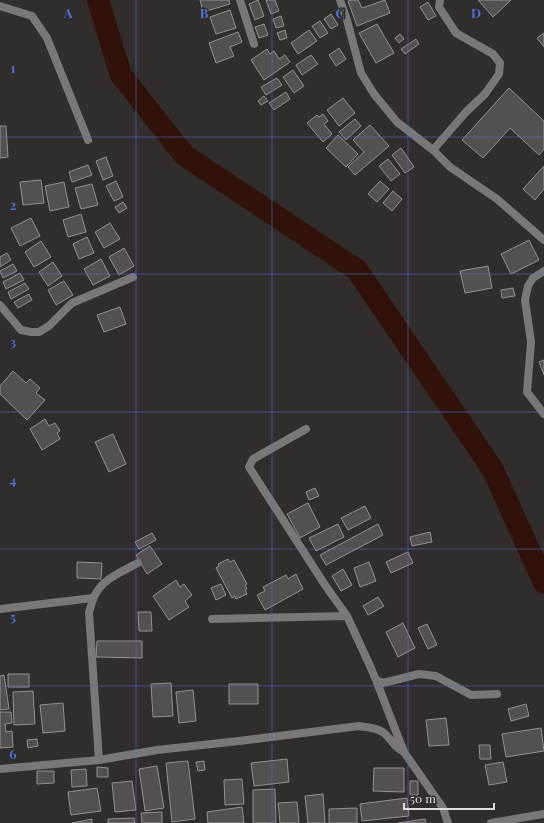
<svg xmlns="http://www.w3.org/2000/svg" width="544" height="823" font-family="'Playfair Display',serif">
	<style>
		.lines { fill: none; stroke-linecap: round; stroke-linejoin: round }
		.river { stroke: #31120a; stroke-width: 22 }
		.building { fill: #53504f; stroke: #959191 }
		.minor { stroke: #797877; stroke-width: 8 }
		.grid { fill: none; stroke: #4e72d9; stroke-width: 1; stroke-opacity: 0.55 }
		.grid-label { font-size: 13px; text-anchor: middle; font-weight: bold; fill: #4e72d9; stroke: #302d2c; stroke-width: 3; stroke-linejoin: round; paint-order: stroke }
	</style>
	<rect width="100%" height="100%" fill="#302d2c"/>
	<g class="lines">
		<path class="river" d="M98,0l23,75 63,80 173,115 136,200 51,113"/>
	</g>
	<path class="building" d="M200,0h29l1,4 -27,8z
		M258,0l6,16 -9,4 -6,-16z
		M266,0h9l4,11 -8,3z
		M352,0h6l4,8 23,-8 5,13 -33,13 -9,-25z
		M478,0h33l-18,17z
		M428,2l8,14 -8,4 -8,-13z
		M230,10l6,18 -20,6 -6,-17z
		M331,14l7,11 -7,4 -7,-10z
		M281,16l3,10 -8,2 -3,-9z
		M320,21l8,12 -8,5 -8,-12z
		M264,24l4,11 -9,3 -4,-11z
		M377,24l17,29 -18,10 -17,-30z
		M285,30l2,8 -7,2 -3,-7z
		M309,30l8,11 -19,13 -7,-11z
		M238,32l4,10 -12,5 4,9 -18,7 -7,-20z
		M544,33v14l-7,-9z
		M400,34l4,5 -5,4 -4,-5z
		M416,39l3,5 -14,10 -4,-5z
		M339,48l7,11 -10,7 -7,-11z
		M267,49l3,5 4,-3 5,8 6,-4 5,7 -26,18 -13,-20z
		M311,55l7,9 -16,11 -6,-10z
		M293,70l11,16 -10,7 -11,-16z
		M277,78l5,7 -16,10 -5,-8z
		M509,88l35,33v28l-5,6 -29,-27 -27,30 -21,-18z
		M286,92l4,7 -16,11 -5,-7z
		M264,96l4,5 -7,4 -3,-4z
		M343,98l12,15 -16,13 -12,-16z
		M323,114l5,7 -4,3 8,10 -9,8 -16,-19 10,-8 2,2z
		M355,119l6,7 -15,14 -7,-8z
		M370,125l19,21 -34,29 -7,-8 16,-15 -11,-12z
		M0,126h6l2,31 -8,1z
		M338,135l20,19 -12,13 -20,-19z
		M401,148l13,19 -9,6 -13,-18z
		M106,157l7,19 -10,4 -7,-19z
		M388,159l12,15 -9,7 -12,-15z
		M88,165l4,10 -20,7 -3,-10z
		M544,166v23l-9,11 -12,-11z
		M41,180l3,23 -21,2 -3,-23z
		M116,181l7,16 -9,4 -8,-15z
		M380,181l9,8 -12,13 -9,-8z
		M64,182l5,25 -19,4 -5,-25z
		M92,184l6,21 -17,4 -6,-21z
		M393,191l9,8 -10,12 -9,-8z
		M123,202l4,6 -8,5 -4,-6z
		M81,214l5,18 -18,5 -5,-17z
		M31,218l9,18 -20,10 -9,-18z
		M110,223l10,16 -16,9 -9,-16z
		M87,237l7,16 -15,6 -6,-15z
		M529,240l10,20 -28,14 -10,-20z
		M41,241l10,16 -17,10 -9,-15z
		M124,248l10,18 -15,9 -10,-18z
		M7,253l4,7 -11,7v-10z
		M101,259l9,17 -17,9 -9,-16z
		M53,262l9,14 -14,10 -9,-14z
		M13,264l4,7 -14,7 -3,-7z
		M488,266l4,22 -27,5 -5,-22z
		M20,273l4,7 -18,9 -3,-7z
		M64,281l9,14 -17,10 -8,-15z
		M25,283l4,6 -18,10 -3,-7z
		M513,288l2,8 -13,2 -1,-8z
		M29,294l3,6 -14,8 -4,-6z
		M120,307l6,17 -22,8 -7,-17z
		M544,360v15l-5,-13z
		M13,371l13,12 4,-4 10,9 -4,5 9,7 -18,20 -27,-26v-8z
		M45,419l4,7 6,-3 5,8 -3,2 3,6 -18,11 -12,-21z
		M113,434l13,30 -17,8 -14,-30z
		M315,488l4,8 -10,4 -3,-8z
		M308,503l12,24 -20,11 -13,-24z
		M365,506l6,12 -23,12 -7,-12z
		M338,524l6,13 -28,14 -7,-13z
		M378,524l5,11 -57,30 -6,-10z
		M430,532l2,10 -20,4 -2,-9z
		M152,533l4,7 -17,9 -4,-7z
		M150,546l12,18 -15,10 -11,-19z
		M408,552l5,11 -22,10 -5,-11z
		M228,559l2,3 4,-2 13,24 -2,1 2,4 -2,1 2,4 -11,5 -1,-3 -3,2 -16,-30 3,-2 -1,-2z
		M77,562l25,1 -1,16 -24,-1z
		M369,562l7,19 -16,6 -6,-19z
		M343,569l9,16 -11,6 -9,-15z
		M296,574l7,15 -38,21 -8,-15 8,-4 -2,-4 23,-12 2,4z
		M176,580l4,7 4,-3 8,11 -7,6 4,6 -20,13 -16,-24z
		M221,584l5,11 -10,5 -5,-12z
		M378,597l6,9 -16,9 -5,-9z
		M138,612h13l1,19h-13z
		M403,623l12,25 -17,9 -12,-25z
		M427,624l10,21 -9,4 -10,-21z
		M97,641h45v17l-46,-1z
		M8,674h21v13h-21z
		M4,675l5,34 -9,1v-34z
		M171,683l2,33 -20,1 -2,-33z
		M229,684h29v20h-29z
		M193,690l3,31 -17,2 -3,-31z
		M33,691l2,33 -21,1 -1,-33z
		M63,703l2,28 -22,2 -3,-28z
		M526,704l3,12 -18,5 -3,-12z
		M0,712h11l1,11 -7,1 1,8 6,-1 1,16 -13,1z
		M446,718l3,27 -20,1 -3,-26z
		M541,728l3,23 -38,6 -4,-23z
		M37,739l1,7 -10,2 -1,-8z
		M479,745h11l1,14h-11z
		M287,759l2,23 -35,4 -3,-23z
		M188,761l7,58 -23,3 -6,-59z
		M204,761l1,9 -7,1 -2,-9z
		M503,762l4,20 -18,3 -4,-20z
		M157,766l7,42 -19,3 -6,-42z
		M97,767l11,1v9h-11z
		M374,768h30v24l-31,-1z
		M86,769l1,17 -15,1 -1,-17z
		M37,771h17v12l-17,1z
		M242,779l2,25 -19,1 -1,-25z
		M132,781l4,29 -21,2 -3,-29z
		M410,781h8v14h-8z
		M97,788l4,23 -30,4 -3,-23z
		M275,789l1,34h-23v-33z
		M323,794l2,29h-17l-3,-27z
		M407,798l2,18 -47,5 -2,-17z
		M297,802l2,21h-19l-2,-20z
		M242,807l2,16h-36l-1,-11z
		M357,808v15h-28v-14z
		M162,812v11h-20l-1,-10z
		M134,818l1,5h-27v-4z
		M92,819v4h-20z
		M425,819l1,4h-28z"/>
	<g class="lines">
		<path class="minor" d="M240,0l14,44
			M340,0l7,20 14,53 13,21 23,28 36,28 17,17 47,32 47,41
			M0,6l32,10 15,22 41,102
			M433,150l33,-38 19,-18 14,-20 1,-11 -7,-9 -37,-21 -17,-26 1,-7
			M544,271l-11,7 -5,8 -3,14 6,42 -4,50 17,22
			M0,305l21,25 10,2h8l10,-6 23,-23 61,-26
			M306,429l-53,30 -4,8 76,118 22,31 24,52 5,12 7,3 36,-9 17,2 35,19 26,-1
			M0,609l93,-11
			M212,619l135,-3
			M376,680l28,72 39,56 5,15
			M99,760l-10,-148c2,-5 3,-11 5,-15 8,-18 27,-25 44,-34
			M0,769l99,-9 58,-10 82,-9 120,-15c10,2 22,2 28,10 8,8 6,10 17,16
			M491,823l53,-9"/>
	</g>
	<path class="grid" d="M136,0v823M272,0v823M408,0v823M0,137h544M0,274h544M0,412h544M0,549h544M0,686h544"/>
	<g class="grid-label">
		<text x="68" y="18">A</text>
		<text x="204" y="18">B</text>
		<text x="340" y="18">C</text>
		<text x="476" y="18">D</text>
		<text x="13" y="73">1</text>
		<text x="13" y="210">2</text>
		<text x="13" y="347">3</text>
		<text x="13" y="485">4</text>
		<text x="13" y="622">5</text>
		<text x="13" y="759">6</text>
	</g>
	<path d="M404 803v6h90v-6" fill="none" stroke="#e0dedd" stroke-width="2"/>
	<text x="410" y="803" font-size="12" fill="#e0dedd" stroke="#302d2c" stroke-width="3" paint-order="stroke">50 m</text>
</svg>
